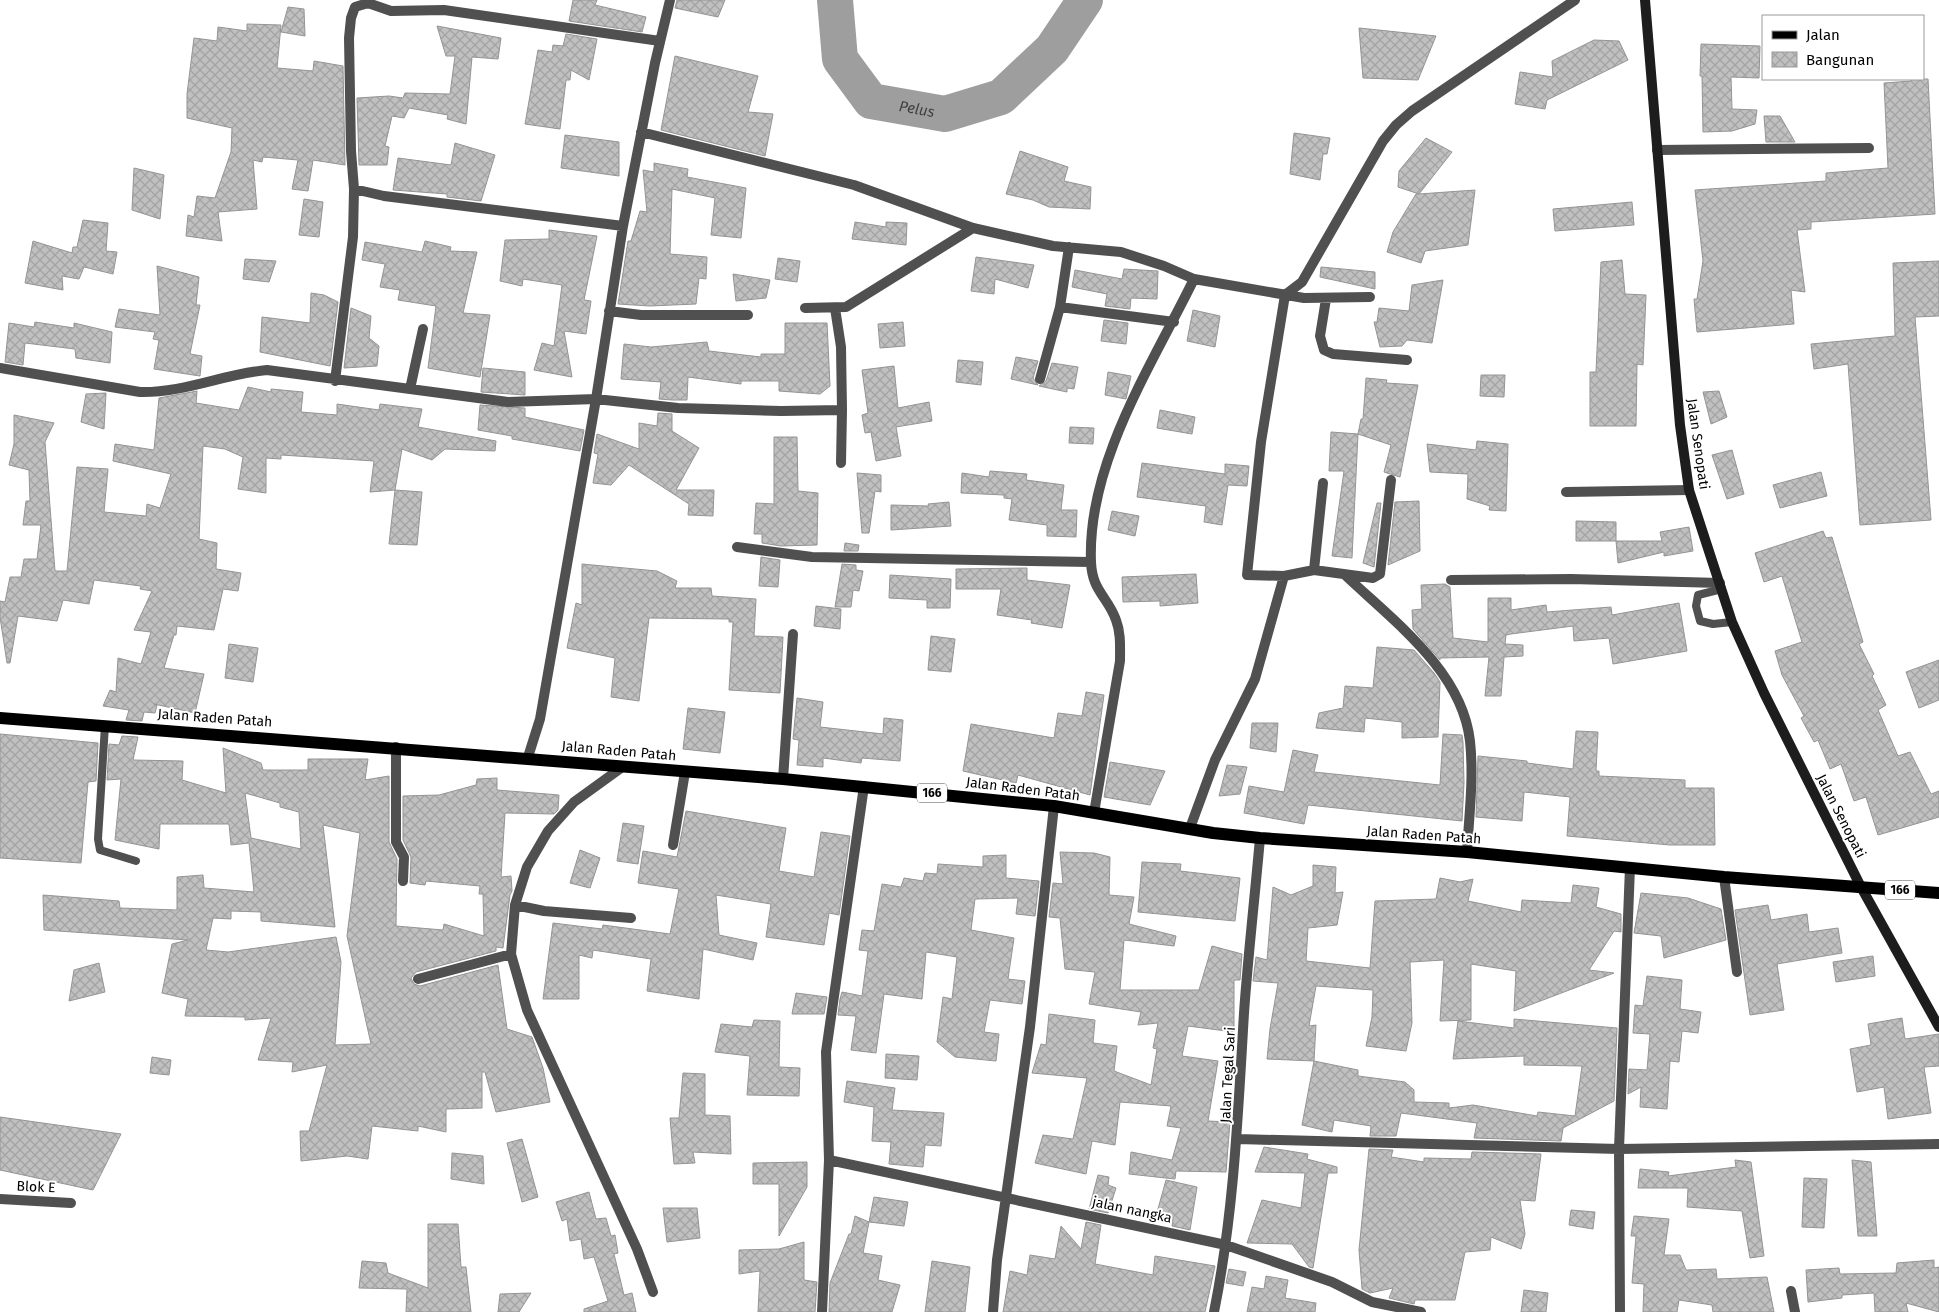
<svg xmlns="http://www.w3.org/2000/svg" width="1939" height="1312" font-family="'Fira Sans',sans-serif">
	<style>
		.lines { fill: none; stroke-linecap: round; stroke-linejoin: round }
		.river { stroke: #9e9e9e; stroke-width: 36 }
		.building { fill: url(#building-cross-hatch); stroke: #949494; fill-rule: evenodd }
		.lane { stroke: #505050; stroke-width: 8 }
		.street { stroke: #505050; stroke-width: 10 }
		.secondary { stroke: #1d1d1d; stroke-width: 10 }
		.primary { stroke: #000; stroke-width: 12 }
		.labels { text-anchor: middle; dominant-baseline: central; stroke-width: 4; stroke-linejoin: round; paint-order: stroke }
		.shield { fill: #fff; stroke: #4c4c4c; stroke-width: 1 }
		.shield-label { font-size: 12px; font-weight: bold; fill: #000 }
		.street-label { font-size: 14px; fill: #000; stroke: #fff }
		.water-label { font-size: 15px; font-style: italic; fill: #3f3f3f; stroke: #fff }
	</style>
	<defs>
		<pattern id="building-cross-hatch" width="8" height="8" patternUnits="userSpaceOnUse" patternTransform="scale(1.25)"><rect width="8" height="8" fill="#c0c0c0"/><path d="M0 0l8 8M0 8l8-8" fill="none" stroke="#a3a3a3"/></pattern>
	</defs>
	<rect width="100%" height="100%" fill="#fff"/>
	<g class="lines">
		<path class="river" id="s1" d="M835,0l5,59 31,42 74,13 56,-17 51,-48 33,-49"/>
	</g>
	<path class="building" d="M573,0h24l-2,5 51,12 -4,15 -73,-11z
		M677,0h48l-7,17 -43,-9z
		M288,7l16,2 1,27 -24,-4z
		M247,24l34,1 -4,43 36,3 1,-10 29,5 2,99 -32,-5 -5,31 -16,-2 6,-29 -35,-3 -1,5 -9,-2 4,49 -39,3 4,29 -36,-5 2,-21 6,2 3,-21 18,2 16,-46 1,-24 -45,-10v-24l7,-56 23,3 1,-14 29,4z
		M437,26l64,12 -3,21 -26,-2 -6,67 -19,-5 1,-4 -39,-7 -5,10 -12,-2 -7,30 4,1 -2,18h-28l-2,-67 32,-2 14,2 2,-5 45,1 5,-38h-9z
		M1359,28l77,8 -18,44 -55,-2z
		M566,34l31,5 -8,41 -18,-10 -1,10h-4l-6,49 -35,-5 13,-74 14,2 1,-7 10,1z
		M1594,40l25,1 9,19 -81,40 -2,9 -30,-5 5,-32 33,5 -1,-16z
		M1701,44l59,2 -1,32 -28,-1 1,32 25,1 -2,14 -23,7 -29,1 -1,-56h-2z
		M675,56l83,20 -10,36 25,2 -8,42 -104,-26z
		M1911,79h17l7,135 -124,8v7l-14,1 8,62 -14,-2 3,34 -97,8 -3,-33h3l6,-38 -8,-71 131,-9v-8l62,-5 -4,-85 27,-2z
		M1764,116h16l15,26h-29z
		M1294,133l36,5 -3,16h-4l-3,26 -30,-6z
		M565,135l54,7v34l-58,-8z
		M1426,138l26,14 -33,42 56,-4 -7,55 -43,6 -4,12 -34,-11 6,-20 23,-38h3l-21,-7 1,-16z
		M455,143l40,12 -14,46 -34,-4v-3l-54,-4 5,-32 53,7z
		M1020,151l48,16 -4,14 27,6 -1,22 -41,-2 -16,-7 -27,-6z
		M654,163l34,6 -1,8 59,11 -5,50 -30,-3 4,-37 -43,-9 -2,65 37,3 -1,22 -7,-1 -3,26 -46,2 -32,-2 10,-63h3l9,-30 7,1 -4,-42 11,2z
		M134,168l30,7 -4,44 -28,-9z
		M304,199l19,3 -4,35 -20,-2z
		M1632,202l2,23 -79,6 -2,-22z
		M83,220l25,3 -2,28 11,1 -4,22 -29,-7 -5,12 -17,-3 1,14 -38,-7 8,-42 39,12 1,-6h4z
		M855,222l31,5v-5l21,1 -1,22 -54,-6z
		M549,230l48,6 -13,64 7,1 -5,33 -22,-3 8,46 -38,-7 8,-27 12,3 8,-61 -39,-6 -1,7 -22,-5 5,-41 44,-1z
		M425,241l26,6 -1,4 27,1 -14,61 27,2 -10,62 -52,-9 8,-62 -38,-6 2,-10 -20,-3 5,-23 -23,-4 3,-18 57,10z
		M976,257l58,8 -6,23 -33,-9 -1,15 -23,-3z
		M778,258l22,3 -3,21 -22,-3z
		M245,259l31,2 -7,21 -26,-3z
		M1622,260l3,34 21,1 -3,70 -6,-1 -1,62h-46v-54h6l5,-110z
		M1939,261v55l-24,1 16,203 -71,5 -12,-161 -34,5 -3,-25 84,-8 -2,-73z
		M157,266l42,11 -3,28h4l-10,49 12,2 -2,20 -46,-7 5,-29 -6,-1 2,-7 -40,-5 4,-18 41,6z
		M1321,267l54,5v17l-55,-12z
		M1124,269l34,2 -1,28 -26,-1 -1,11 -25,-3 2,-12 -35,-7 3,-17 47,9z
		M733,274l37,6 -4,18 -30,3z
		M1443,280l-11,63 -25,-3 -5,6 -22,1 -6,-25h3l2,-14 30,3 3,-26z
		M311,293l13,2 14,7 -8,64 -70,-14 2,-35 48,6z
		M351,308l20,8 -2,22 10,8 -2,20 -33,2z
		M1193,310l27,6 -5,31 -28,-6z
		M1104,320l24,3 -2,21 -25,-3z
		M35,322l39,6v-5l38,9 -2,31 -34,-5 -1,-9 -50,-6 -2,22 -18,-3 4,-39 25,4z
		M903,322l2,24 -25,2 -2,-24z
		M785,323h42l3,63 -10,8 -41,-3v-10h-38v3l-53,-7 -1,23h-15l-13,-1 2,-17 -40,-3 3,-35 27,3 56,-5 2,9 52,6v-3h24z
		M1016,357l22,4 -5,17 5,7 -27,-6z
		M958,360l25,2 -2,23 -25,-3z
		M1052,363l26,4 -4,22 -7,-1v4l-28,-6 7,-5z
		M894,366l4,42 31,-6 3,19 -36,6 5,29 -25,5 -5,-29 -6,1 -3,-18 6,-2 -6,-43z
		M483,368l42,4v23l-44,-3z
		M1108,372l23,4 -5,23 -21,-4z
		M1481,375h24l-1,22 -24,-1z
		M1366,378l21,2 -1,3 32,2 -18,92 -16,-5 7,-27 -33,-11 3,-15h2z
		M248,387l23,5v-3l32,3 -2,20 36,3v-11l42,6 1,-6 42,5 -4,18 78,14 -1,10 -50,-2 -13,11 -30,-11 -7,41 -25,2 4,-31 -93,-6v4l-15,-1v35l-28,-4 5,-32 -18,-8 -22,-3 -4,93 18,4 -1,26 25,4 -3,18 -15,-2 -9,41 -37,-4 -1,9h-2l-10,33 40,6 -9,39 -41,-9 3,1 -2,8 -11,-1 -2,9 -16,-1 3,-10 -26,-4 7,-16 6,2 2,-34 23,6 10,-32 -17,-2 18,-39 -12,-2 1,-3 -47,-6 -5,24 -26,-4 -6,21 -39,-5 -8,47h-3l-7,-46v-16l5,1 5,-25h11l3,-18h13l4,-34h-18l3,-24h4l-1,-31 -20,-5 5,-21v-29l40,8 -9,19 10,129h12l10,-104 31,2 -4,43 42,4 1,-12 13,4 11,-34 -58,-13 2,-17 39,6 5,-52 38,-7 -1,12 43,7z
		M1719,391l8,26 -16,7 -8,-32z
		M106,393l-2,36 -23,-7 5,-28z
		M480,405l45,3v9l59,13 -4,21 -68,-12v-3l-34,-6z
		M1160,410l35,7 -3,17 -35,-6z
		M658,413l14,1v17l27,17 -23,42h38l-1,26 -25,-1 1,-11 -60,-39 -18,20 -18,-2 5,-29 -4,-1 3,-19 42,15v-26l18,3z
		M1070,427l24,1 -1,16 -24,-1z
		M1331,432l27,2 -6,124 -20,-2 12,-85h-15z
		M774,437h23l1,54 20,2 -1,52 -36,1 -19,-3v-9h-8l2,-31 18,1z
		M1477,441l31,3 -2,67 -17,-1 1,-4 -23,-7 1,-25 -38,-2 -3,-28 49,6z
		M1732,450l12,44 -17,5 -15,-44z
		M1142,463l83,11v-10l24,2 -2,20 -19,-1 -6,40 -18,-3 2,-16 -69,-9z
		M990,471l37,3 -1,6 38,5 -3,25h16l-1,27 -29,-1v-11l-38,-5 3,-21 -8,-1v-3l-43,-2 1,-20 27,4z
		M1821,472l6,24 -47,12 -7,-23z
		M857,473l24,2v17l-6,-1 -6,42h-7z
		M395,490l27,2 -5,53 -28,-1z
		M1419,501l1,50 -32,14 7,-63z
		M949,502l2,24 -60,4v-25l38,1 -1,-2z
		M1377,503h4l-7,64 -11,-4z
		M1112,511l27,5 -4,20 -27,-6z
		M1576,521l40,1v19h-40z
		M1689,527l4,24 -29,5v-4l-46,11 -2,-22h46l-2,-9z
		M1823,531l3,7 6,-1 31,105 -4,2 15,30 -2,2 14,29 -8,5 20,46 12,-4 21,42 8,-3v26l-61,18 -12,-38 -12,4 -13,-37 -11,5 -12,-29 -4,2 -13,-24 3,-2 -22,-41 -7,-24 27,-9 -20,-66 -18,6 -9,-29z
		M845,543l14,2 -1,6h-14z
		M761,557l19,3 -2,27 -19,-1z
		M582,564l75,7 20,10 -2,7h36l1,8 44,3 -2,37 29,1 -3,56 -51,-3 4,-68h-4v-3l-80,-1 -10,83 -28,-4 4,-39 -48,-10 9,-45 6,2z
		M842,564l14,1v5l7,1 -4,20 -6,-1 -2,17h-16z
		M1027,568v12l43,5 -8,43 -31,-5 1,-3 -35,-5 4,-26h-45v-20z
		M1196,574l2,29 -38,3v-5l-37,1 -1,-25z
		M890,575l61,4 -1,29h-23v-8l-38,-2z
		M1445,584l5,3 3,51 35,4v-44h23v12l35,-5 1,7 64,-5 1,8 67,-12 8,48 -74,13 -4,-26 -35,3 -1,-15 -62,8 -5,1 -1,9 18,1v11l-19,1 -3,39h-16l4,-39 -49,1v2l-27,-31 -1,-19 10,-1 -1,-24z
		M816,606l25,3 -1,20 -26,-3z
		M931,636l24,3 -4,33 -23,-2z
		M229,644l29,4 -5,34 -28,-4z
		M1377,647l37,3 20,23 6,9 -2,55 -36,1v-16l-37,-4 -1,14 -48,-4 3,-15 24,-5 2,-22 28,2z
		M1939,660v40l-20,8 -13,-36z
		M1086,692l18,3 -14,100 -72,-20 -2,8 -53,-12 8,-47 83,14 4,-25 24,3z
		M797,698l26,4 -3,25 63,7 1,-16 19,2 -3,41 -38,-3 -1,5 -38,-5v9l-26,-2 2,-25 -6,-1z
		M688,708l37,4 -5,41 -37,-4z
		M1252,723h26l-2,29 -26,-4z
		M1576,731l22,1 -2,39h3v5l86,4v8h29l1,57h-45l-103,-9 3,-39 -46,-5 -2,29 -46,-4 2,-61 49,5v2l46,6z
		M0,734l98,9 -2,38 -8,1 -7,81 -81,-5z
		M1443,734l19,1 1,7 1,41 -2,38 -154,-16 -4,19 -60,-11 5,-27 35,6 9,-42 25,5 -4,17 126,13z
		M122,736l16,1 -5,23 50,1 -1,19 44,13 -3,-45 38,15 2,7h45v-11h60l-3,21 24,-4v66l8,17 -1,67 47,4 1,-6 40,12 -1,-42h-4l1,-8 -54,-5 -1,4 -15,-2 1,-26 -8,-17v-44l36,-1 37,-10 1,-6 20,-1v12l62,5 -1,15 -4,4 -49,-1 -4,64 10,-1 1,15 -2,4 -7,53 -7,-1v4l-80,21 -5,6 3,6 6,2 78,-21 9,64 25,8 11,31 7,34 -54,10 -11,-40h-3v36l-36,1v23l-28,-6v5l-46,-5 -4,33 -21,-3 -46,5 -1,-30h9l18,-66 -35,7 1,-10 -35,-2 13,-42 -26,2v-3l-60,-1 3,-17 -26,-6 10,-49 16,-4 -144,-10 -1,-35 76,6 1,7 57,2v-33l26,-2 1,13 50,4 -5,-49 -18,2 -2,-21h-69l-1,25 -44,-9 6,-61 -14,1 2,-36 10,1zM245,793l35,10v4l19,5 2,37 -50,-11zM323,825l37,8 -13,103 24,108 -36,1 6,-83 -5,-25 -108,15 -22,-2 7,-32 18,1v-8l30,1v9l74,6z
		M1110,762l55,9 -15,34 -46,-8z
		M1227,765l20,2 -7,27 -21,2z
		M686,811l100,17 -7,43 35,6 7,-45 29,4 -11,79 -10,-2 -5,32 -58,-8 5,-33 -55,-9 3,40 38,8 -4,17 -50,-11 -4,50 -52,-8 4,-32 -58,-9 -1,8 -13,-3v44h-36l10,-76 49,6 1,-4 67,9 9,-45 -41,-6 5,-32 34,6z
		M623,823l21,3 -6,38 -21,-3z
		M580,850l20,8 -10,30 -20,-5z
		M1060,852l34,1 16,4 -1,38 25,2 -5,27 47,12 -2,10 -50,-6 -4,50h79l13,-44 30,8 -2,26h-6v52l-46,-6 -6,30 36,5 -10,60 22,1 -4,50 -50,-1 -1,8 -46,-5 2,-22 41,8 9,-32 -14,-2 4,-20 -51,-4 -5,43 -23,-4 -6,33 -51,-11 8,-28 30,4 14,-61 -55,-5 9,-29 5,1 3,-31 46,6 -2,23 24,3 -3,25 37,14 6,-36 -4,-1 5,-25 -20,2 3,-13 -52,-8 6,-32 -30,-3 -5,-51 -11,-1 4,-34 10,1z
		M1006,855v23l33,3 -4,35 -19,-2 2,-16 -43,1 -4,31 43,8 -6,41 17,2 -3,23 -32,-4 -6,32 15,2 -3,27 -41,-4 -18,-15 6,-45 9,2 5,-42 -31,-5 -4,47 -38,-5 -8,59 -25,-3 5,-34 -18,-1 2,-16 2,-7 20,4 6,-45 -9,-1 3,-20 12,1 8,-47 19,3 3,-9 19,3 2,-8 12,1 1,-10 45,3v-11z
		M1142,862l39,2 -1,7 60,7 -5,43 -97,-9z
		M1313,865l23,2 -1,26 8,-1 -6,33 -29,3 -2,33 64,7 5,-67 61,-2 4,-21 20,4 13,-3 -5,22 53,11 1,-12 49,3 2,-18 26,3 -3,19 25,7v18l-7,-1 -25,39 25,3 -100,38 2,-40 -45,-7v56l-31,1 4,-61 -34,2 2,61 -6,28 -40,-5 6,-29 1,-27 -57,-4 -7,40 7,-1 -2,36 -47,-2 3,-30 8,-46 -25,-2 3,-24 11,3 6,-73 18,8 22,-9z
		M1641,893l47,5 33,11 5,31 -62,18 -3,-22 -27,-3z
		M1768,905l3,15 36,-6 2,18 29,-4 4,25 -65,11 7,46 -34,5 -15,-105z
		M1873,956l2,20 -39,6 -3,-20z
		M99,963l6,29 -36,9 5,-31z
		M1647,976l35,4 -2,29 21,3 -3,21 -16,-2 -3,31 -9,-1 -3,48 -27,-2 1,-20 -13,7 1,-25 18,1 3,-36 -17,-1 2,-28 8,1z
		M796,993l31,4 -3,17h-32z
		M1902,1018l3,21 34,-5v32l-15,1 7,46 -43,6 -4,-32 -27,5 -7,-43 21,-4 -3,-21z
		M1514,1019l103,9 -3,73 -51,27 -2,13 -87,-3 3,-15 -76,-10 -5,23h-26l1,-10 -37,-6 -2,12 -30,-7 12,-64 44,9v6l47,6 9,8v12l35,1v5l24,-3 64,11 1,-4 37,4 7,-50 -58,-1v-9l-71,3 5,-38 56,7z
		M754,1020l26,1 -1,46 21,1 -1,28 -52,-1 3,-39 -35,-4 6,-28 31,3z
		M886,1054l33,2 -2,24 -32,-2z
		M152,1057l19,3 -2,15 -19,-2z
		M683,1073l22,1v41l25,1 1,38 -38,-2 2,11 -21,1 -4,-46h9z
		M847,1081l48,7 -3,22 52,3 -3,33 -16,-1 -2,22 -34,-3 2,-22 -19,-1 2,-34 -30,-5z
		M0,1117l121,17 -28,56 -93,-20z
		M522,1139l16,58 -16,5 -15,-59z
		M1264,1147l44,7 -1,5 30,8v6h-9l-15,95 -4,-1 -17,-23 -45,-1 15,-43 39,8 4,-35 -50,-1z
		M1369,1149l24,1 -2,7 33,5v-4l47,1 1,-7 69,2 -6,47 -15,-1 5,34 -4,15 -30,-12 -1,13 -25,2 -10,48h-40l-1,4 -25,-6 4,-10 -23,5 -8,-4 -3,-39z
		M452,1153l31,3 1,28 -33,-5z
		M1735,1160l16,2 13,94 -14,2 -8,-47 -55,-4 1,-19h-50l2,-19 29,3 -1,4 68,-9z
		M1852,1160l19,2 6,74h-19z
		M807,1162v25l-28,49v-52h-26v-21z
		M1098,1175l11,2 -1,8 8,3 -8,25 -19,-4z
		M1804,1178l23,1 -3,49 -22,-1z
		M1166,1180l31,7 -7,43 -18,-4 1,-8 -17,-2z
		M589,1192l7,27 10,-1 5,18 4,-1 3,18 -4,1 10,41 8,-2 4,19h-52v-3l24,-8 -14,-44 -10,2 -3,-20 -11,2 -3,-22 -5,2 -6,-19z
		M874,1197l34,5 -4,24 -35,-4z
		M663,1208h34l3,30 -33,4z
		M1571,1210l24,2 -2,17 -24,-4z
		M855,1216l14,6 -6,31 19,3 -4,24 22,5 -8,27h-63l1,-29 19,-49h2z
		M1634,1216l35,3 -5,36h16l6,15 30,-1 1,10 50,-2 7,35h-61l-1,-7 -33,-5 -2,12h-34l1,-28 -12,-1 4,-47h-5z
		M1086,1222l15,3 -6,39 58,11 2,-19 60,10 -10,46h-202l7,-41 17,4 3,-20 25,4 6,-33 20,23z
		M428,1224h30l3,43h5l5,45h-65l1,-23 -48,-1 3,-27 24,2 2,10 40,15z
		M804,1242v38l13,2 -2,30h-57l2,-41 -21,3v-24l40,-1z
		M1934,1260v8l5,-1v45l-33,-9 2,9h-33l-1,-19 -32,2v3l-34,4 -2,-32 33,-2 1,6 56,-1 1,-10z
		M932,1261l38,6 -5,45h-40z
		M1229,1269l17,3 -3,14 -17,-3z
		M1266,1276l22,4 -3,18 31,5 -1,9h-68l5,-25 12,2z
		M1524,1290l24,3 -2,19h-25z
		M531,1293l-12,19h-21l2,-18z"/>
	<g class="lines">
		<path class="lane" d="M1722,589l-24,6 -2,11 4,15 13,3 19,-2
			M105,725l-7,114 2,11 36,11"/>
		<path class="street" d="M641,132l213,53 119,43 80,18 68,6 43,14 30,13 110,19 66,-1
			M1657,150l212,-2
			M354,189l30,7 239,30
			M1326,299l-6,37 4,14 9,4 74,6
			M1060,307l114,15
			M805,308l41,-1 127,-79
			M609,311l32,4h107
			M0,368l140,24c44,1 83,-18 127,-22l241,32 88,-3 82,9 103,3 61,-1 -1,-63 -6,-39
			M1040,379l20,-72 9,-60
			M335,381l18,-144 1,-48 -3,-38 -2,-113 2,-20 4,-11 13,-4 23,8 53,-1 216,31
			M410,389l13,-60
			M841,463l1,-53
			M1391,480l-11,94 -7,4 -59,-8 -30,6 -37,-1 14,-133 24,-147 17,-13 81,-141 13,-16 16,-14 163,-111
			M1566,492l123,-2
			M737,547l75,10 279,5
			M1314,570l9,-87
			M1344,574c48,46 118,96 126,167 4,37 -1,75 -3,111
			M1451,580l120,-1 149,4
			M396,747v95l8,15 -1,24
			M528,757l12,-38 56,-320 27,-173 32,-163 15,-63
			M621,768l-47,34 -26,29 -21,36 -12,38 -4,49 16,56 110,239 16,43
			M783,779l10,-145
			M1094,813l26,-152c0,-14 1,-28 -4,-41 -8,-23 -24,-29 -25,-58 -4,-99 61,-197 103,-283
			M1190,828l25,-68 40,-81 29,-103
			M673,845l12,-73
			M1724,877l13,95
			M515,905l29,6 87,7
			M418,979l93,-25
			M1238,1139l381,10 320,-5
			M829,1160l397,85 106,37 40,20 49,10
			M0,1199l71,4
			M1791,1291l4,21
			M822,1312l7,-152 -3,-108 38,-266
			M993,1312l4,-52 33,-233 24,-221
			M1214,1312c20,-99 24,-199 30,-299 4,-58 11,-117 16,-175
			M1620,1312l-1,-163 11,-282"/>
		<path class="secondary" d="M1645,0l35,425 9,65 43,132 32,71 97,194 78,140"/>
		<path class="primary" d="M0,718l783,61 271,27 159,27 47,5 207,14 257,25 215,16"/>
	</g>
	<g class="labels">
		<g class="shield">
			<rect x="917" y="783.5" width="30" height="19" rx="4"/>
			<rect x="1885" y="880.5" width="30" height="19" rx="4"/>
		</g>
		<g class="shield-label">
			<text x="932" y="793">166</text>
			<text x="1900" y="890">166</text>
		</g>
		<g class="street-label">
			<text transform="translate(1698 444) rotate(82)">Jalan Senopati</text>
			<text transform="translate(215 718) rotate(4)">Jalan Raden Patah</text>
			<text transform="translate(619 751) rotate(5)">Jalan Raden Patah</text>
			<text transform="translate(1023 789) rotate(7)">Jalan Raden Patah</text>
			<text transform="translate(1841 816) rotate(63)">Jalan Senopati</text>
			<text transform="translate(1424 835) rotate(4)">Jalan Raden Patah</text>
			<text transform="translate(1228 1075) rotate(-87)">Jalan Tegal Sari</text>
			<text transform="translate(36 1187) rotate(3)">Blok E</text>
			<text transform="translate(1132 1210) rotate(12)">jalan nangka</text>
		</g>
		<g class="water-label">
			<text stroke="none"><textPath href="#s1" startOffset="158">Pelus</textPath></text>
		</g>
	</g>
	<rect x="1762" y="15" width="162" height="65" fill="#ffffff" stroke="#999999"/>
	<rect x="1772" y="31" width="25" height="8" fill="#000000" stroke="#999999"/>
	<text x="1806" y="40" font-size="15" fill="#000000">Jalan</text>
	<rect x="1772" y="52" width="25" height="15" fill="url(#building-cross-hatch)" stroke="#999999"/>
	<text x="1806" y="65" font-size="15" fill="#000000">Bangunan</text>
</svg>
